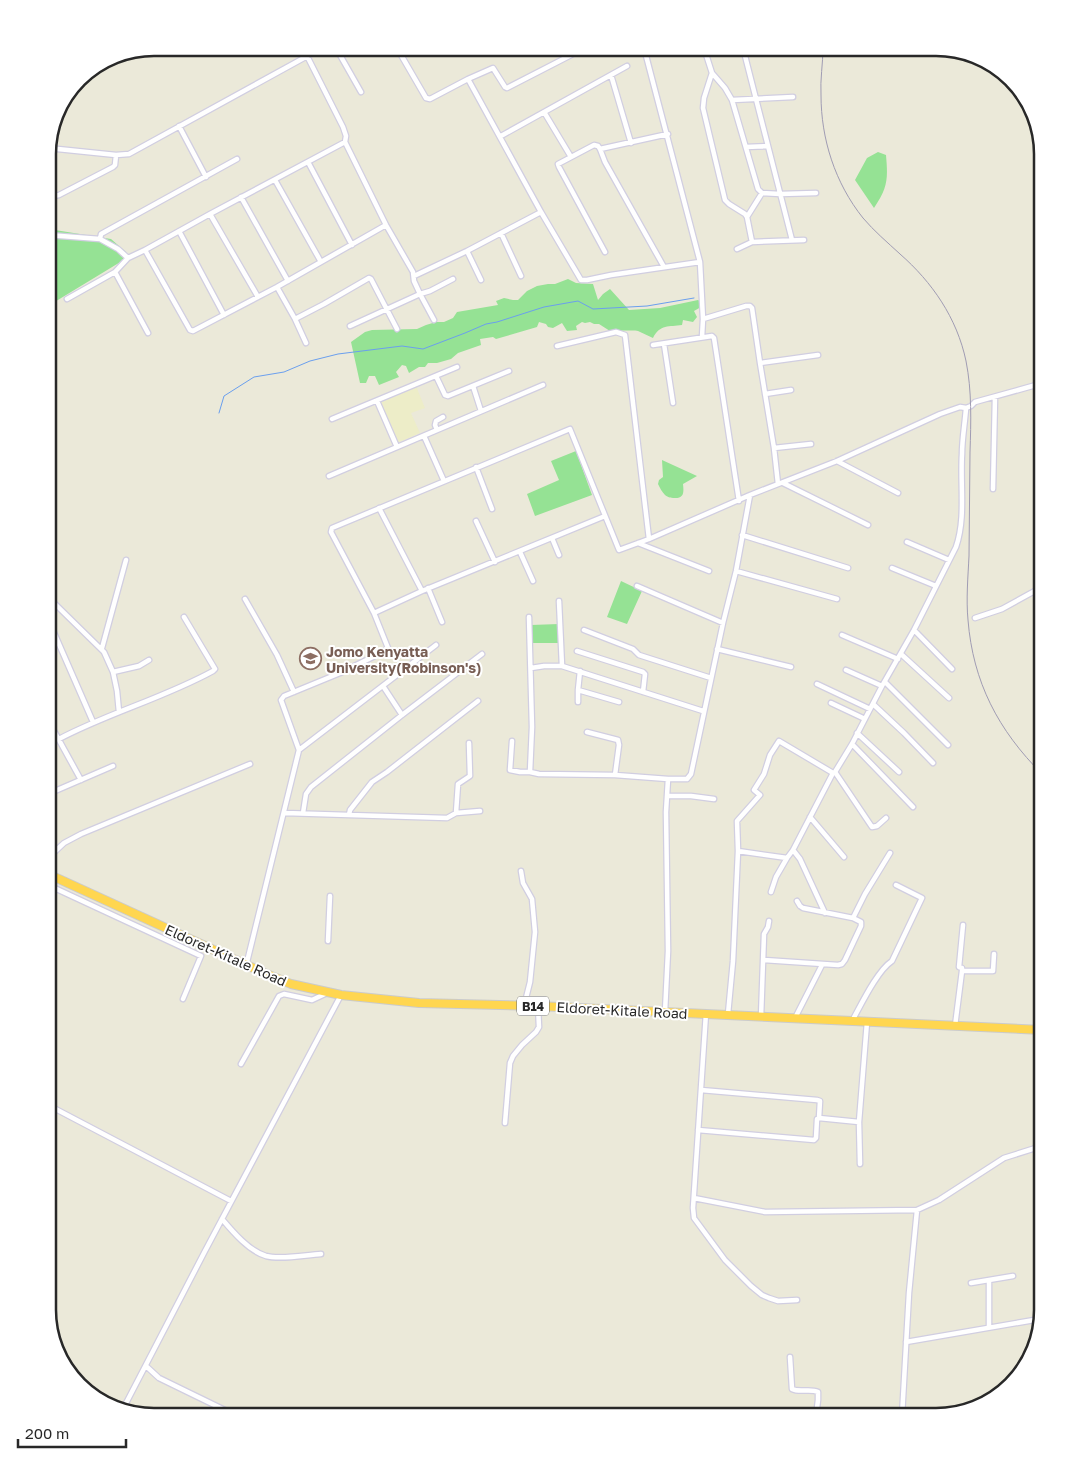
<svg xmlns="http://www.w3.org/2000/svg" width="1090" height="1464" font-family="'Golos Text',sans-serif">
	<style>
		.education { fill: #ededc8 }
		.green { fill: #95e294 }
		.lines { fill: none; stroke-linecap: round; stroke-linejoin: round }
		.stream { stroke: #6a9fee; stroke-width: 1 }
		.street-casing { stroke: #d1cee1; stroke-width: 7 }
		.highway-casing { stroke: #cbcbcb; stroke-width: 10 }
		.street { stroke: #fff; stroke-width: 4.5 }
		.highway { stroke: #ffd650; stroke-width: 8 }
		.rail { stroke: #a09cb3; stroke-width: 1 }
		.labels { text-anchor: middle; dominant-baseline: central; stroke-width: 4; stroke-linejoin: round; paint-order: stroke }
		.shield { fill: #fff; stroke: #686868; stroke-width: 1 }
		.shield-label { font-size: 12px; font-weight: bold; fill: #282828 }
		.education-label { font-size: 14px; font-weight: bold; fill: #785e54; stroke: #fff; text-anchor: start }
		.street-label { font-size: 14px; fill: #282828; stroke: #fff }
		.rim { fill: none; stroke: #282828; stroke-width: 2.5 }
	</style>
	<rect width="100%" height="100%" fill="#ebe9d9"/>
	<path class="education" d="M416,386l9,22 -14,5 9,20 -23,10 -18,-42z"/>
	<path class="green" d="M878,152l8,3c2,24 2,32 -12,53l-19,-28 12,-22z
		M55,230l56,9 15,13 -4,9 -74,45v-75z
		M568,279l8,4 17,1 5,16 5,-6 7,-5 19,21 31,-2 38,-8 2,1 1,6 -7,4 3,6 -4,5 -10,-2 -1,5c-13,2 -22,-1 -29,13 -5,-2 -10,-5 -15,-7 -3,-1 -25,0 -28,0l-11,-7h-5l-4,-2 -5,1 -3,-1 -6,4 1,4 -10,1 -5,-8 -9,5 -5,-1 -2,-3 -7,-2 -2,5 -41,12 -3,-2 -13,2 1,6 -23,8 -7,6 -14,4h-9l-3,4h-6l-10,6 -3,-7 -4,-1 -6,7 3,5 -20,8 -4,-9h-6l-3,7h-6l-9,-41 14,-10 7,-2 45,-1 9,-4 10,-3h8l9,-4 4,-6 41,-7 -2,-4 8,-3 9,2h5l9,-9 10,-5 11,-2h7z
		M576,451l16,44 -57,21 -8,-22 32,-14 -8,-19z
		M662,460l35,16 -14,8c1,9 1,15 -10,14 -4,-1 -4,0 -8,-3 -3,-3 -5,-7 -7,-11l1,-4 4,-3z
		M621,581l21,10 -15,33 -20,-7z
		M559,624v19h-28v-18z"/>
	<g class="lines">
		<path class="stream" d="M219,413l5,-17 30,-19 30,-5 26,-11 28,-7 64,-8 21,3 42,-16 21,-9 11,-2 47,-15 34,-6 15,8 54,-3 47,-8"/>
		<defs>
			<path id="street" d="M303,48l40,79 3,9 -1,6 41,83 27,47 1,9 6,13 -70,32
				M336,48l25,44
				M397,48l29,50 4,1 38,-20 73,133 40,68h6l24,-5 89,-13
				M644,48l56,214 3,57 -1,18
				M704,48l8,25 13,15 7,12 26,89 4,4 18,1 36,-1
				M743,48l49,192
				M705,50h89
				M712,73l-8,25 -1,10 22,92 4,4 16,10 2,3 5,25
				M611,75l20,68
				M468,79l25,-11 12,19 2,1 70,-36
				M732,100l61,-3
				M544,112l27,45
				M179,126l27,51
				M501,136l126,-70
				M746,147l22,-1
				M48,148l68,7 13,-1 193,-106
				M600,149l5,13 59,105
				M308,162l44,83
				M275,180l46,82
				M48,197l11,-2 54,-28 2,-2 1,-10
				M241,197l47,84
				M210,214l48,83
				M747,217l15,-24
				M179,231l45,84
				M501,233l20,43
				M48,235l52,4 18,10 10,9
				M100,239l1,-5 136,-75
				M737,249l15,-7 52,-2
				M145,250l45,80 3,1 84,-44 109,-62
				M467,251l14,29
				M605,252l-46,-85 -1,-3 36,-19 4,1 2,3 68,-15
				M115,272l33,61
				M414,276l53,-25 74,-39
				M277,287l18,32 11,24
				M67,299l48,-27 13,-14 17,-8 65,-36 135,-72
				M295,319l29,-15 45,-26 2,1 26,50
				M703,319l43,-13h4l2,2 8,55 14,85 4,36
				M434,320l-14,-26 10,-3 23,-12
				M664,344l9,59
				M653,345l59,-9 2,2 25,163
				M557,346l59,-14 9,3 24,204
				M760,363l58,-8
				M436,376l9,19 3,1 61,-25
				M473,386l8,25
				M765,394l26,-4
				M377,401l20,46
				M332,419l125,-52
				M437,430l-2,-5 1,-4 7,-4
				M424,436l20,45
				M774,448l37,-4
				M837,461l61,32
				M476,467l16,42
				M329,476l214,-91
				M783,483l85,42
				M993,489l2,-92
				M379,508l43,83
				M476,521l19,41
				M742,535l106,33
				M552,538l7,17
				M907,542l42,18
				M638,543l71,28
				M520,552l13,29
				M892,568l44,18
				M736,571l101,28
				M637,586l86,37
				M428,588l14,34
				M245,599l32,56 17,37
				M52,601l52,51 9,20 4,19 2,21
				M559,601l3,65
				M48,605l4,-4 -4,-5
				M374,613l48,-22 183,-75
				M529,617l3,110 -2,45 9,2 76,1 53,4h19l4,-5 32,-151 13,-52 14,-76
				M975,618l27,-9 40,-22
				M48,619l45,103
				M584,630l49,19 6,6 72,23
				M914,630l38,39
				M842,635l56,24
				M102,648l24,-88
				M717,649l74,18
				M577,651l66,21 2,2 -2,18
				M901,654l48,44
				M531,668l13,-2h18l141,45
				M846,670l36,16
				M580,671l-2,19 41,12
				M113,672l26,-6 10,-6
				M885,682l63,63
				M817,684l53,25
				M383,686l19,29
				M578,690v12
				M831,703l34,16
				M873,704l31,29 29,30
				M48,720l33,60
				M587,732l31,8 1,5 -4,30
				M857,733l42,39
				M59,739c49,-26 105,-41 154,-68l2,-2 -31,-52
				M512,741l-2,29 10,2h10
				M852,744l61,63
				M299,750l137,-105
				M835,772l37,55 5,-1 9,-8
				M48,794l65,-28
				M667,796h24l23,3
				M285,813l64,2 1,-5 22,-28 15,-10 91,-71
				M303,813l3,-19 5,-7 91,-72 80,-61
				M456,813l2,-29 12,-8 -1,-33
				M349,815l98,3 9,-5 24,-2
				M810,817l34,40
				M738,851l49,7 6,-8
				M48,858l16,-15 17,-9 169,-70
				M521,871l2,12 9,16 3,33 -5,50 -6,24
				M48,885l153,71 -18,43
				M771,892l5,-15 11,-19
				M825,913l-25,-54 -7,-9 40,-77 2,-1 17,-28 30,-58 32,-56 42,-83c10,-29 4,-62 6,-93 0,-15 3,-31 4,-46
				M853,918l12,-24 25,-41
				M328,941l2,-45
				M764,960l74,5 4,-1 3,-4 16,-34v-4l-8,-4 -50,-10 -3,-2 -3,-5
				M246,966l53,-216 -18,-50 3,-4 56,-23 43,-21 5,-4 -14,-35 -43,-81 1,-4 238,-99 49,121 30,-11 101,-44 87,-34 103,-47 20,-7 6,1 5,-2 4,-4 61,-17 6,-3
				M962,971h31l1,-17
				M665,1012l3,-61 -2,-139 2,-33
				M706,1013l-13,195 1,10 31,42 26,26 11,9 7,3 9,3 19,-1
				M728,1014l5,-53 5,-110 -1,-30 23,-26 -6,-5 10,-16 6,-19 9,-14 54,32
				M761,1017l3,-83 4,-7 1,-6
				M795,1018l27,-53
				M852,1021c9,-16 25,-50 40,-60l30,-63 -26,-13
				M955,1026l7,-55v-3l-3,-1 4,-42
				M241,1064l38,-68 5,-2 28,6 15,-7
				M701,1090l116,10 3,1 -1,17
				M48,1105l183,96
				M505,1123l5,-60 3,-7 9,-11 14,-13 3,-5 -1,-21
				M698,1130l116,10 2,-2 1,-19 2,-1 40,4
				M860,1164l-1,-42 8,-100
				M694,1198l71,14 152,-2 22,-10 65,-42 38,-12
				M222,1219c11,13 27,32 44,37 15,4 39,-1 55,-2
				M971,1283l42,-7
				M989,1327v-47
				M906,1342l134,-23
				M790,1357l2,32c8,4 18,-1 26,3v8l-2,16
				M146,1366l13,12 78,38
				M123,1409l82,-158 136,-256
				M902,1416l7,-123 8,-83"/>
			<path id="highway" d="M48,874l214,98 29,12 50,11 78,8 119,3 504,24"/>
		</defs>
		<use href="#street" class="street-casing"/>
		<use href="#highway" class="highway-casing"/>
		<use href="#street" class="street"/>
		<use href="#highway" class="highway"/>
		<path class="rail" d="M823,48c0,15 -3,32 -2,47 0,44 14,88 42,123 11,13 24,24 37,36 32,28 57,64 66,107 6,30 5,61 4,91 0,35 -1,69 -1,104 -1,21 -3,43 -1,64 5,62 30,110 74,154"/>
	</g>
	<defs>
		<symbol id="university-ring" viewBox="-11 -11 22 22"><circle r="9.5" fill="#fff" stroke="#8d6e63" stroke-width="1.5"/><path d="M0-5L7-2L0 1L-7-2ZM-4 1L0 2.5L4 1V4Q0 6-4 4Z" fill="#8d6e63"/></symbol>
	</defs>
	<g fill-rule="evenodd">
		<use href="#university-ring" x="298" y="646" width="25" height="25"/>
	</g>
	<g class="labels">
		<rect class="shield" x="517" y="996.5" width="32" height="19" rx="4"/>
		<g class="shield-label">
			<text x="533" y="1006">B14</text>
		</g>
		<g class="education-label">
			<text x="326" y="651">Jomo Kenyatta<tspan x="326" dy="16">University(Robinson's)</tspan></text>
		</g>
		<g class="street-label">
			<text transform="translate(226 955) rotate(24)">Eldoret-Kitale Road</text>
			<text transform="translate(622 1010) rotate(3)">Eldoret-Kitale Road</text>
		</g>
	</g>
	<path d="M0 0H1090V1464H0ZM154 56H936A98 98 0 0 1 1034 154V1310A98 98 0 0 1 936 1408H154A98 98 0 0 1 56 1310V154A98 98 0 0 1 154 56Z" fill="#fff" fill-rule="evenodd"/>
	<path class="rim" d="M154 56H936A98 98 0 0 1 1034 154V1310A98 98 0 0 1 936 1408H154A98 98 0 0 1 56 1310V154A98 98 0 0 1 154 56Z"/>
	<path d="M18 1439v8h108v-8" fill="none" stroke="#282828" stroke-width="2.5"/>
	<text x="25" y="1439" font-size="15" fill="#282828" stroke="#ffffff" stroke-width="4" paint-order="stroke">200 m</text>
</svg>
